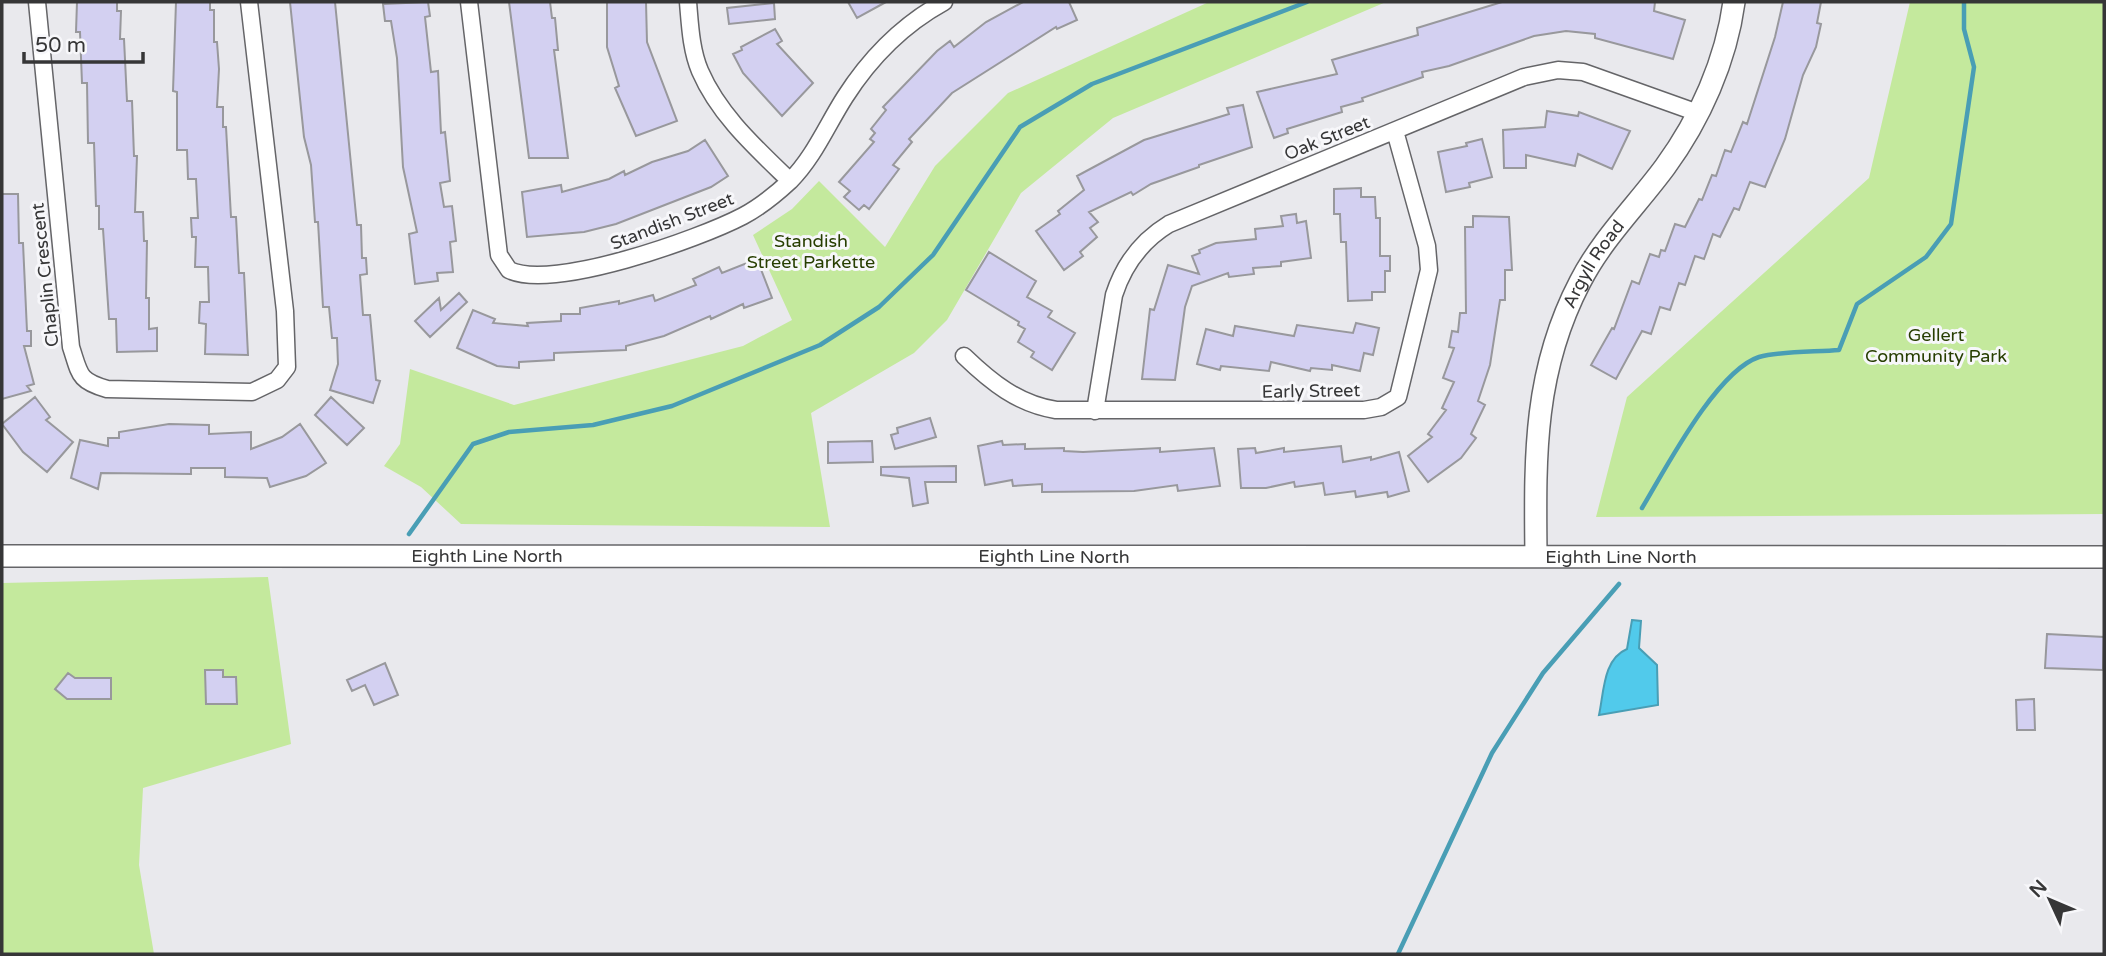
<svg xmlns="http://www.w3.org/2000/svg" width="2106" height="956" font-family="'Varela Round',sans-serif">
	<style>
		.green { fill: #c4e99d }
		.water { fill: #51caeb; stroke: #499eb5; stroke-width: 2 }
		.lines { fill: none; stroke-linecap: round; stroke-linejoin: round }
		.stream { stroke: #499eb5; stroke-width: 4.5 }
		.building { fill: #d3d0f1; stroke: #98989c; stroke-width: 2 }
		.minor-casing { stroke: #656568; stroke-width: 19 }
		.tertiary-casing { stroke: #656568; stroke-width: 24 }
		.minor { stroke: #fff; stroke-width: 16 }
		.tertiary { stroke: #fff; stroke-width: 21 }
		.labels { text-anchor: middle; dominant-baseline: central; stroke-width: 6; stroke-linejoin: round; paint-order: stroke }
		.street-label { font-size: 18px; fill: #363637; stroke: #f7f7fa }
		.park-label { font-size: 18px; fill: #273e01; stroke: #f7f7fa }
	</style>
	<rect width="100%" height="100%" fill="#e9e9ed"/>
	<path class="green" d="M1209,2h177l-273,116 -92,75 -74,127 -33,33 -103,60 19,114 -369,-3 -40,-37 -37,-21 16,-22 10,-75 104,36 229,-59 49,-26 -39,-85 39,-26 27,-28 66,66 50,-81 73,-73z
		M1910,2h194v512l-508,3 31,-120 242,-219z
		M268,577l23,167 -148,44 -4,77 15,89h-152v-371z"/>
	<path class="water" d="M1632,620l9,1 -2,27 18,17 1,40 -59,10c5,-23 4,-56 28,-66z"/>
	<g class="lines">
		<path class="stream" d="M1642,508c23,-38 74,-137 117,-151 21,-6 57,-5 80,-7l18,-46 69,-47 25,-33 23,-157 -10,-38v-27
			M409,534l64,-90 36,-12 84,-7 79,-19 148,-61 59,-38 54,-52 87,-128 72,-43 215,-82
			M1398,954l94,-201 51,-80 76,-89"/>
	</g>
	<path class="building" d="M77,2h40v9h4l-1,28h4l3,62h5l2,55h3l-2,56h8l1,29h3l-1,57h3v31l8,-1v23l-40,1 -1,-33h-7l-6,-90h-4v-23h-3l-2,-63h-6l-1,-60h-5l-2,-51h-4z
		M176,2h34v8h4v32h3l2,27 -2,38h6v20h3l5,90h5l3,56h5l4,82 -43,-1 1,-30 -7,-1 1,-21h9l-1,-35h-13l1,-30h-4l-1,-19h7l-2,-39h-8l-1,-29h-10v-58l-4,-1z
		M290,2h45l22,223h4l1,33h4l1,16 -7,1 3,40h7l6,65 4,1 -7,22 -43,-13 8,-26 -1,-26h-5l-3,-31h-6l-5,-85h-3l-4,-57 -7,-28z
		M428,2l2,14 -5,1 6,55 7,-1 3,62 4,-1 5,49 -10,2 4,24 8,-1 4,35 -6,1 3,30 -16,1 1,8 -23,3 -6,-50 8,-2 -14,-65 -6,-109 -6,-37h-6l-2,-17z
		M509,2h41l2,16h3l3,32h-4l14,108h-39z
		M607,2h39l1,40 30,79 -41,15 -21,-48 4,-2 -12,-39z
		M848,2h38l-29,16z
		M1023,2h46l8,18 -20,9 -1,-2 -104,66 -43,46 3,3 -19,23 6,4 -30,40 -5,-4 -5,5 -15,-13 6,-6 -11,-9 35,-40 -4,-3 5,-6 -4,-4 15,-19 -3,-3 54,-56 13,-10 4,6 32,-25z
		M1502,2h153l-1,9 31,9 -12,39 -78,-21v-4l-29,-3 -32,5 -85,30 -27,6 1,5 -61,21 1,3 -22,6 1,5 -55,17 1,4 -14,5 -17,-46 80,-18 -5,-14 86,-25 -1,-7z
		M1783,2h38l-4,21 4,1 -5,23 -13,28 -18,64 -20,48 -15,-5 -11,28 -5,-2 -14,29 -7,-3 -9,25 -9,-3 -10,29 -6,-2 -9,27 -10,-3 -9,27 -9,-3 -26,48 -25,-14 21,-37 2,1 18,-48 7,3 11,-30 9,3 2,-7 4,1 10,-27 10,3 14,-28 3,1 10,-25 4,1 9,-26 6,2 12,-30 4,2 28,-87z
		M774,3l1,16 -46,5 -2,-16z
		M775,29l7,12 -5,3 36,39 -31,33 -39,-43 -10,-19 9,-4 -1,-3z
		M1243,105l9,42 -53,18v2l-48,17 -18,11 -2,-3 -42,20 9,10 -8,6 7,9 -17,15 3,4 -19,14 -28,-39 24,-17 -2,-3 26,-21 -7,-14 67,-36 85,-26 -2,-6z
		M1547,111l31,5 1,-4 51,19 -18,38 -34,-15 -3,12 -49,-11v13h-22l-1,-38 42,-3z
		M1482,139l10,38 -23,6 1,4 -24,5 -8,-40 29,-6 -1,-3z
		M705,140l23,36 -17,11 -95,37 -32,8 -57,5 -5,-45 39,-7 1,7 47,-13 15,-8 1,4 27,-13 36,-11z
		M1361,188v9h14l1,21h4v38h10v15h-5v21h-13v8l-24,1 -2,-59h-5l-1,-28h-6v-25z
		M2,194h16l1,49h4l4,88h4v15h-7l10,38 -7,2 4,5 -29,8z
		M1296,214l1,9 9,-2 5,37 -30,4v4l-28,2 1,6 -25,3 -1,-4 -36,13 -7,21 -10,73 -33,-1 8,-70 4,1 14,-45 31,9 -7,-18 8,-3 -1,-3 17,-7 40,-4 -1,-10 28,-3 -2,-10z
		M1473,216l36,1 3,53h-7v30h-5l-10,65 -12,36 7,4 -14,29 5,4 -15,20 -33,24 -20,-26 24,-19 -4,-3 18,-24 -4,-2 12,-26 -11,-4 11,-30 -5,-1 3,-16 6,1 2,-19h6l-1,-86h8z
		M989,252l47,29 -9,16 25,14 -4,6 27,16 -23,37 -21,-13 3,-5 -16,-10 7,-13 -7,-4 1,-3 -53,-32z
		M757,259l15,39 -28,10 -1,-4 -32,15 -1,-3 -46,20 -38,10v4l-72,3v7l-35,2v6l-22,-2 -40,-18 16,-38 22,9 -2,4 35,3 -1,-3 34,-2v-7h19v-6l39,-7v3l34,-9 2,6 41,-16 -3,-6 26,-12 3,6z
		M459,293l8,9 -37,35 -15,-16 24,-23 2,12z
		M1356,323l23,5 -6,27 -9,-2 -4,18 -28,-6v5l-21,-2 -1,3 -39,-9 -2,9 -48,-5 -1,4 -23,-6 9,-35 27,7 2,-10 59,10 3,-11 56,8z
		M35,397l15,20 -4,3 27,22 -26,30 -24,-20 -21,-28z
		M331,397l33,31 -17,17 -32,-30z
		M930,418l6,19 -41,12 -4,-14 7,-2 -1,-5z
		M169,424l40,1v9l42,-2v17l31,-12 18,-13 26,39 -20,13 -36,11 -3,-9 -42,-1v-9h-34v6l-90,-1 -3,16 -27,-11 9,-38 28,6v-8h11v-6z
		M872,441l1,21 -45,1v-21z
		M1002,441l1,4 22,-1v5l39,-1v3l19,1 77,-4v4l54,-4 6,38 -42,5 -1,-6 -43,6 -92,1v-8l-29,2 -1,-6 -27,5 -7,-39z
		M1341,446l2,16 28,-5v3l28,-8 10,39 -21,6 -1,-5 -31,5 -1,-6 -30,4 -2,-12 -28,4 -1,-5 -28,6h-25l-3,-39 17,-1 1,5 28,-5v4z
		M956,466v16h-31l3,21 -15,3 -4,-28 -28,-3v-8z
		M2047,634l57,3 -1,33 -58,-2z
		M385,663l13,32 -24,10 -9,-20 -13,6 -5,-11z
		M205,670h18v7h13l1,27h-31z
		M68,673l7,5h36v21h-44l-12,-10z
		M2034,699l1,31h-18l-1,-30z"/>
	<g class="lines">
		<defs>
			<path id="minor" d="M37,2l34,345c9,27 7,34 36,42l145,3 25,-12 10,-13 -2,-56 -36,-309
				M469,2l30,253 10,15c44,21 190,-31 234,-54 17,-9 33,-22 47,-35 24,-24 37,-56 55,-84 25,-39 59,-73 99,-95
				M688,2c2,23 3,48 12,69 19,44 56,77 90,110
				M964,356c27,26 54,48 92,54h308l17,-3 17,-10 31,-127 -2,-24 -32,-115
				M1095,411l19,-116c10,-31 27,-54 55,-71l355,-147 34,-7 25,2 115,41"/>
			<g id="tertiary">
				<path id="s1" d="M2,556l2102,1"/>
				<path id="s2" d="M1536,556c-1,-98 -3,-184 44,-274 22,-43 57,-77 85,-115 35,-48 61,-106 69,-165"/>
			</g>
		</defs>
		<use href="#minor" class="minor-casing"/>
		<use href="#tertiary" class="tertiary-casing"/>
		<use href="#minor" class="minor"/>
		<use href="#tertiary" class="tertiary"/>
	</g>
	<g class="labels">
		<g class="street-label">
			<text transform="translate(1327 138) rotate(-22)">Oak Street</text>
			<text transform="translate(672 221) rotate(-21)">Standish Street</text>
			<text stroke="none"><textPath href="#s2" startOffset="303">Argyll Road</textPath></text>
			<text transform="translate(45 275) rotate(-96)">Chaplin Crescent</text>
			<text transform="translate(1311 391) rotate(-1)">Early Street</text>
			<text stroke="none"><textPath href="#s1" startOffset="485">Eighth Line North</textPath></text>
			<text stroke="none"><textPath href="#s1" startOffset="1052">Eighth Line North</textPath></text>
			<text stroke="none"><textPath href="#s1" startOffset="1619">Eighth Line North</textPath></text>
		</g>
		<g class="park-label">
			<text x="811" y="241">Standish<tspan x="811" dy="21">Street Parkette</tspan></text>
			<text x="1936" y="335">Gellert<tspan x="1936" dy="21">Community Park</tspan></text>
		</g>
	</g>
	<rect width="2106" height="956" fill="none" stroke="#363637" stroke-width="7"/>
	<g transform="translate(2050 900) rotate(314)" stroke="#f7f7fa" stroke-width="5" paint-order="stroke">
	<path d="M0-5L12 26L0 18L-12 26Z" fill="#363637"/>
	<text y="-10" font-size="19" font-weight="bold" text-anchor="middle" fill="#363637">N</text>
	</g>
	<path d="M24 52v10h119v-10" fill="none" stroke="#363637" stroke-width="3.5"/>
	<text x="35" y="52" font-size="21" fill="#363637" stroke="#f7f7fa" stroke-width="5" paint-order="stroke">50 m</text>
</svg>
